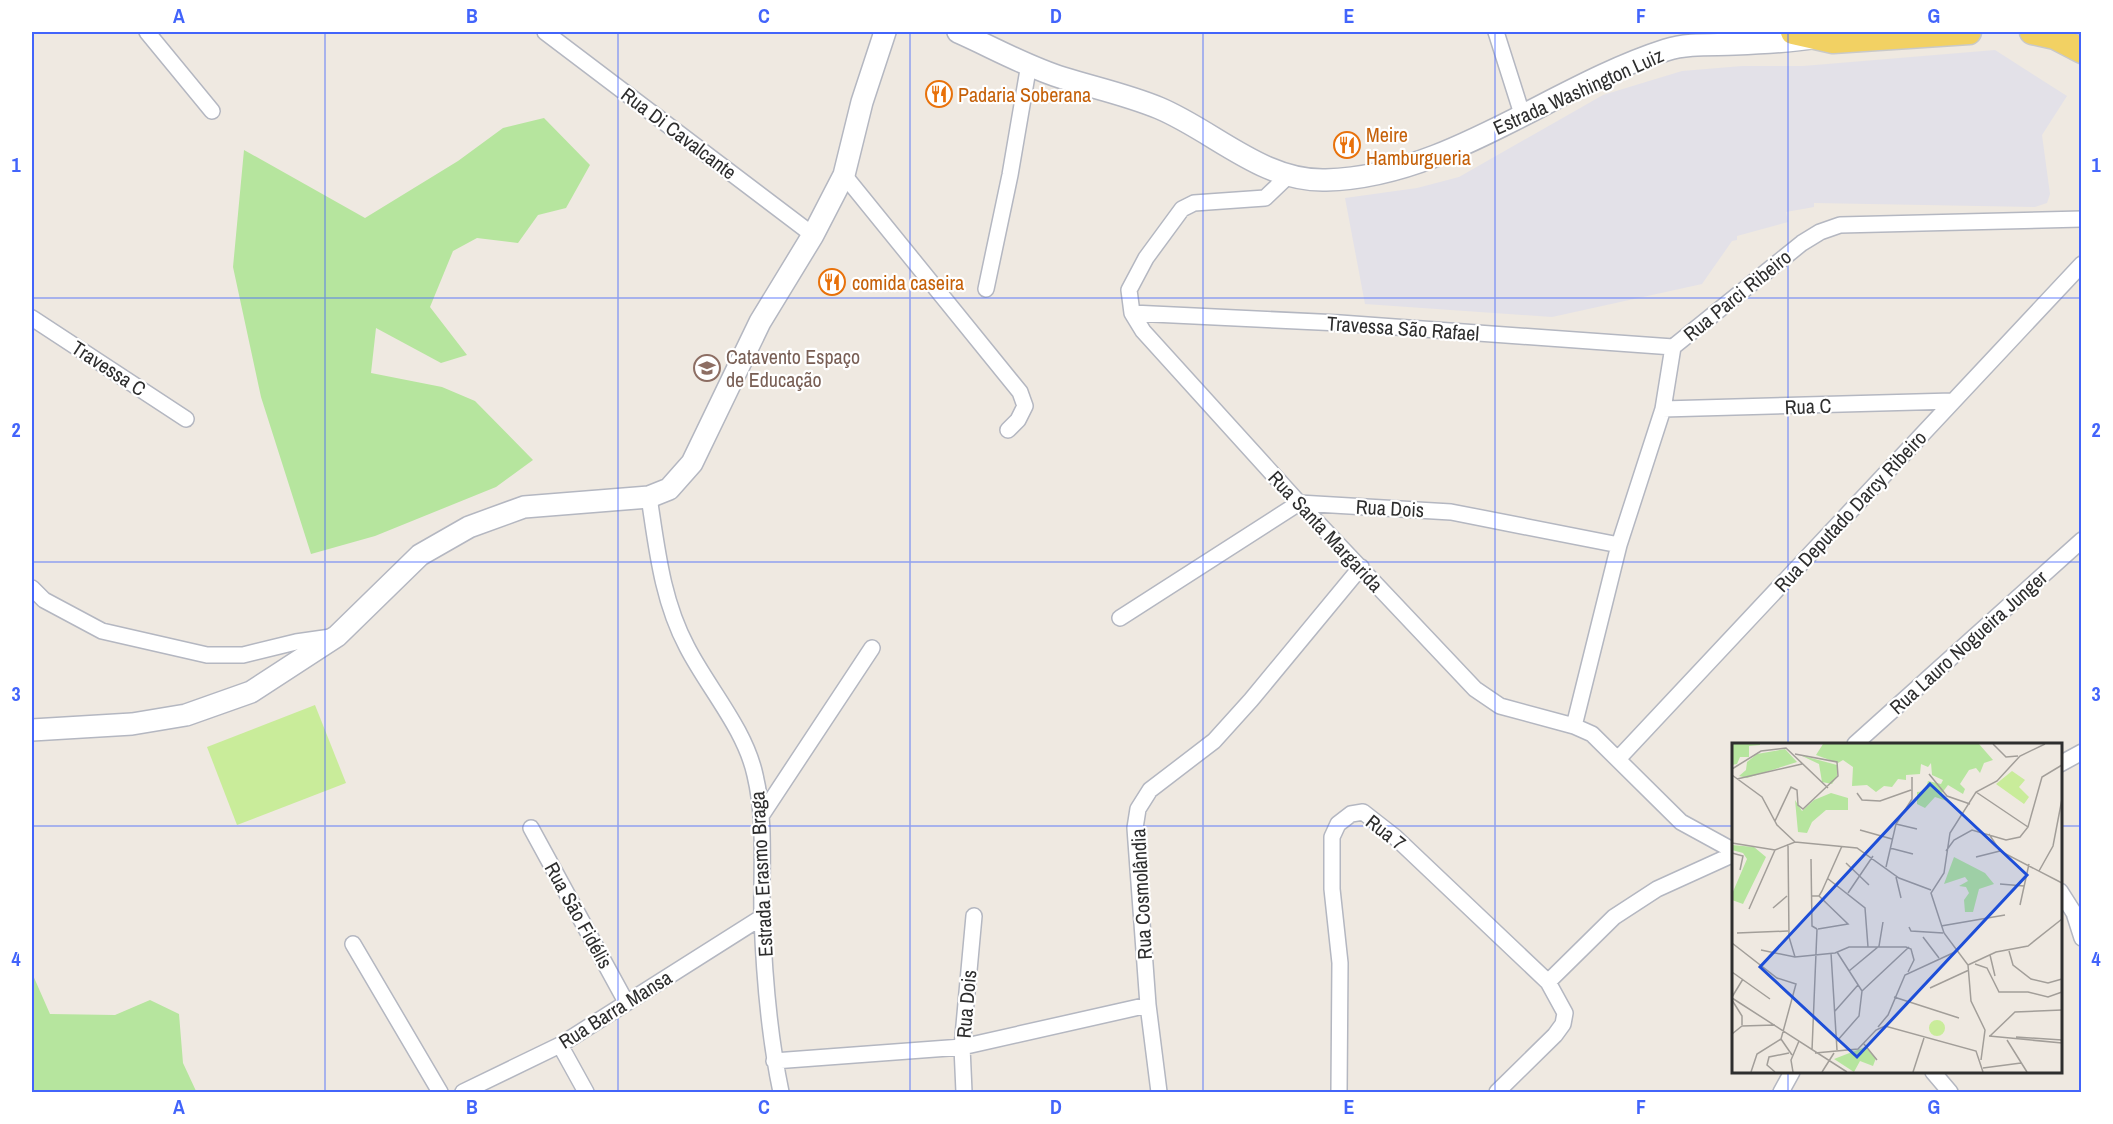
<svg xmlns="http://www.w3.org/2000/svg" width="2113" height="1124" font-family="'Archivo Narrow',sans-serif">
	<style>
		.industrial { fill: #e3e1e8 }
		.green { fill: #b6e59e }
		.pitch { fill: #c9ec9a }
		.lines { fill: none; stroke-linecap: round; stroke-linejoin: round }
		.street-casing { stroke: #b4b7c1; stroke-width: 18 }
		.secondary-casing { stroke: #b4b7c1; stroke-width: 24 }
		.primary-casing { stroke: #c9c9c9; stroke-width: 27 }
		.street { stroke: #fff; stroke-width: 15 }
		.secondary { stroke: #fff; stroke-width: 21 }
		.primary { stroke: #f2d163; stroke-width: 24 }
		.grid { fill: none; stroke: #4264fb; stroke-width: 1.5; stroke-opacity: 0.55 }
		.labels { text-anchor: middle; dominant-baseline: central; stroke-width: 4.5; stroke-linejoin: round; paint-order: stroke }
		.street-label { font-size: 20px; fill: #2e2e2e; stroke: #fff }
		.food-label { font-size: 20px; fill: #c56008; stroke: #fff; text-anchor: start }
		.education-label { font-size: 20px; fill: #785e54; stroke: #fff; text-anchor: start }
		.inset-road { fill: none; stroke: #a29e99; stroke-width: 1.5 }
		.view { fill: #1d4ed8; fill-opacity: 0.15; stroke: #1d4ed8; stroke-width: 3 }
		.inset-edge { fill: none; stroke: #2e2e2e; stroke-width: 3 }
		.neatline { fill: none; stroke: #4264fb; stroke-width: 2 }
		.grid-label { font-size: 20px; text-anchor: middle; font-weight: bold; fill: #4264fb }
	</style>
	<rect width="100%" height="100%" fill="#efe9e1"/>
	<path class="industrial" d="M1995,50l72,46 -25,39 8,59 -3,9 -12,4 -221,-4v4l-28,5 2,10 -51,14v4l-5,1 -30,43 -150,33 -187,-13 -20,-106 72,-10 42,-11 144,-82 79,-24 60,-5h61z"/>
	<path class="green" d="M544,118l46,47 -24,43 -28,7 -20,28 -41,-5 -24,13 -23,56 37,48 -26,8 -65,-35 -5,45 71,14 33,14 58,59 -37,27 -121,49 -64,18 -50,-157 -28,-130 11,-117 121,68 93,-57 45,-33z
		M32,973l18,41 65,1 35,-15 29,14 4,49 13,28 -164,1z"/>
	<path class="pitch" d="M315,705l31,78 -109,42 -30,-78z"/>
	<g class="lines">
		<defs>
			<path id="street" d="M147,32l65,79
				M545,32l268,203
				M1496,32l26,82
				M844,175l176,217 5,14 -7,14 -10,10
				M1288,176l-23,22 -71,5 -12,6 -36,49 -17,32 3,23 11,18 156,172 176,186 25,17 74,20 18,8 89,88 53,29
				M986,289l24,-114 19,-111
				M1132,313l208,10 333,24
				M32,318l154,101
				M1663,409l290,-8
				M649,497c8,52 13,103 38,150 21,41 58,82 68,128 11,46 6,94 7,141 2,58 7,119 19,176
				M32,588l12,12 58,31 105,24h36l53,-13 35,-5
				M1120,618l179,-115 152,9 168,33
				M1574,726l45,-181 44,-136 10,-62 129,-104 18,-11 20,-7 242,-6
				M1855,744l227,-204
				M1618,759l464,-495
				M2060,764l22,-12
				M763,813l109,-165
				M531,828l95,174
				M2060,891l14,22 8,25
				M353,944l87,148
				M1548,982l66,-65 43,-28 77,-35
				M560,1045l26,47
				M774,1061l188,-14 186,-42
				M1933,1072l17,20
				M463,1092l97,-47 202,-128
				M964,1092l-2,-45 12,-131
				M1159,1092l-11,-87 -13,-177 3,-19 12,-19 64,-49 37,-41 110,-133
				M1339,1092l1,-129 -8,-74v-52l6,-13 13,-10 12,-2 32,25 153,145 17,31 -2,11 -8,11 -58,57
				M1781,1092l11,-20"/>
			<path id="secondary" d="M958,32c34,15 69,35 105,46 32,10 65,17 96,30 55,23 104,74 167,72 121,-3 227,-94 340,-130 22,-7 47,-5 69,-6 26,-1 51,-2 77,-6
				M32,730l100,-6 54,-9 65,-23 86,-56 83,-81 49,-28 55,-20 125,-10 20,-8 23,-26 68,-141 53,-87 31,-60 18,-73 23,-70"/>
			<path id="primary" d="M1793,32l40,9 136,-9
				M2032,32l23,5 27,14"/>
		</defs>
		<use href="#street" class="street-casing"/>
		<use href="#secondary" class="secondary-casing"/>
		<use href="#primary" class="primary-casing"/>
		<use href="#street" class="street"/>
		<use href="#secondary" class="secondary"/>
		<use href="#primary" class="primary"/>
	</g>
	<path class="grid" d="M325,32v1060M618,32v1060M910,32v1060M1203,32v1060M1495,32v1060M1788,32v712M32,298h2050M32,562h2050M32,826h1702M2060,826h22M1788,1072v20"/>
	<defs>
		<symbol id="restaurant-ring" viewBox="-11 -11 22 22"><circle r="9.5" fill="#fff" stroke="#e8710a" stroke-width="1.5"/><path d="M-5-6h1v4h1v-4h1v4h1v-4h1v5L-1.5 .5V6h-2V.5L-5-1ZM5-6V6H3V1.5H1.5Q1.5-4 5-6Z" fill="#e8710a"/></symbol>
		<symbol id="school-ring" viewBox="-11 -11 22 22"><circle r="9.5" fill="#fff" stroke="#8d6e63" stroke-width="1.5"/><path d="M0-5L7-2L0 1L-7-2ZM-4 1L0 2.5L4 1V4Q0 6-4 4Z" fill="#8d6e63"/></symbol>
	</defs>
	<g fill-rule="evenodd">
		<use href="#restaurant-ring" x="924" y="79" width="30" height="30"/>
		<use href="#restaurant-ring" x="1332" y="130" width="30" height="30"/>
		<use href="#restaurant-ring" x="817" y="267" width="30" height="30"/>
		<use href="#school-ring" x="692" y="353" width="30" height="30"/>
	</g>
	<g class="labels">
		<g class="street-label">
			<text transform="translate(1578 91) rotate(-24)">Estrada Washington Luiz</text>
			<text transform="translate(679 133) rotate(37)">Rua Di Cavalcante</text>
			<text transform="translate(1737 295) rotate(-39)">Rua Parci Ribeiro</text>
			<text transform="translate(1403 328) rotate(4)">Travessa São Rafael</text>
			<text transform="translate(109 368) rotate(33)">Travessa C</text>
			<text transform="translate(1808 406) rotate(-2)">Rua C</text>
			<text transform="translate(1390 508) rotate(3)">Rua Dois</text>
			<text transform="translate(1850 511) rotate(-47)">Rua Deputado Darcy Ribeiro</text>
			<text transform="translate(1326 531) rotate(47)">Rua Santa Margarida</text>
			<text transform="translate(1968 642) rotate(-42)">Rua Lauro Nogueira Junger</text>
			<text transform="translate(1386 832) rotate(38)">Rua 7</text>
			<text transform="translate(761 874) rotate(-93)">Estrada Erasmo Braga</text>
			<text transform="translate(1141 894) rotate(-93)">Rua Cosmolândia</text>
			<text transform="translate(579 915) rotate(61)">Rua São Fidélis</text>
			<text transform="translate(966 1004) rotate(-85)">Rua Dois</text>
			<text transform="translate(615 1009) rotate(-32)">Rua Barra Mansa</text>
		</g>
		<g class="food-label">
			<text x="958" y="94">Padaria Soberana</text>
			<text x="1366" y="134">Meire<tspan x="1366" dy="23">Hamburgueria</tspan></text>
			<text x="852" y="282">comida caseira</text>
		</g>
		<g class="education-label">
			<text x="726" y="356">Catavento Espaço<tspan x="726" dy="23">de Educação</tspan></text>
		</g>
	</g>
	<g transform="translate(1732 743)">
		<rect width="330" height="330" fill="#efe9e1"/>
		<path d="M0,1h28v1l-11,1v11h-9l-3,7 -5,1zM91,1h156l14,16 -9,3 -4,10 -4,-5 -7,2 -9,14 5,5 -2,5 -15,-9 -6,8 8,9 -15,-5 -10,11 -8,-4v-12l8,-1 3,-10 13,3 2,-4 -11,-5 -1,-12 -3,4 -7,-3 -1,10 -14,1v5l-8,-1 -6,8 -8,-1 -8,6 -9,-7 -15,1 1,-19 -10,-7 -5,3 -22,-8zM53,6l12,13 -50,16 -8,-2 7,-6 1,-8 10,-8zM68,12l37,10v11l-5,8 -10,-2 -3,-18zM99,50l17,5v12h-22l-14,12 -5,11 -9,-1 -3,-32 7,11 12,-11zM0,102l22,2 12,10 -23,47 -11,-4v-6l15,-35 -4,-6 -11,-3zM222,114l31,16 9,11 -15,5 -6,23h-8l-1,-12 5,-7 -3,-6 -7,-1 9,-5 -3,-4 -21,7zM133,304l11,11 -3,8 -13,-5 -6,11 -20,-13z" fill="#b6e59e"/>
		<path d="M280,28l13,9 -6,7 10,10 -5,7 -28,-20zM197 285a8 8 0 1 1 16 0a8 8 0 1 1-16 0Z" fill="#c9ec9a"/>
		<path class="inset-road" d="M261,1l13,13 12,-1M0,26l29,-18 25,-3 42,40M197,31l18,22 23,8M0,32l30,22 15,28 18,17M5,36l65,-15M244,49l52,35M125,50l5,7 18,1 31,-11M43,78l16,-34 6,3 1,15 5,4 35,-33 -1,-14 -42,-8M164,81l21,5M128,87l32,9M257,91l11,17 62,32M0,100l43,7 20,-8 62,6 42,30 32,12M56,101l1,93 6,20M158,105l23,6M214,108l8,-11 18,-10 34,10 14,-3 8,-10 14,-50 20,-12M0,110l11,3 -3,14M244,114l24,-6M79,116l1,67 5,3M114,120l23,22M154,124l10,-43 16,-25v-22M307,128l14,-25 9,-47M164,134l5,21M95,135l38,30 3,39M268,141l24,2M116,150l25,-37M79,153h8l3,-5 20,-45M288,162l9,-41M41,165l14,-12M17,166l26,-59M209,183l64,-11M177,184l2,4 32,2M86,186l30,-5 -29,-28M5,190l51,-2M191,194l16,21M0,200l45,35 19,6 -15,55 11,16M29,207l34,7 40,-4 14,-6h57l5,2 3,11 -6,12M277,208l4,14 18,14 17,4 14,-4M99,210l6,97M258,212l5,21M243,221l12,4 12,24h29l20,5 14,-5M236,222l28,-13 32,-6 34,-27M117,228l30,-25 4,-24M0,229l38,27M198,245l39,-18M130,248l47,-44M0,254l11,-18M162,254l65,21M0,255l115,74M0,257l10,16v9M103,268l23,-26M146,284l10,-12 17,-40 50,-23M0,291l10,-8 33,-1M257,293l73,7M258,293l25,-24 47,-2M284,294l46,3M275,297l20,32M105,298l22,-25 3,-25 -25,-39M132,301l13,16M80,307l5,-121M83,310l43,-4 18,-19 9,-4 91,25 7,21M249,317l4,-30 -14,-29 -3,-36 -24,-32 -13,-40 13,-20 6,-40 26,-41 21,-11 23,-25 25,-12M251,325l38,-5M19,329l6,-18 24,-15M43,329l-8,-7 2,-8 20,-4M61,329l-2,-12 8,-19M90,329l12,-19M181,329l11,-34"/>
		<path class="view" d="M198,41l97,91 -170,182 -97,-90z"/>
		<rect width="330" height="330" class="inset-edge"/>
	</g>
	<rect width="2113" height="1124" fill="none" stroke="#ffffff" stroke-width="66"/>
	<rect x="33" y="33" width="2047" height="1058" class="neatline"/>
	<g class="grid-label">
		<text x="179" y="23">A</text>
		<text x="472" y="23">B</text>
		<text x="764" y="23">C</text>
		<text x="1056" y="23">D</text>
		<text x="1349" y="23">E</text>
		<text x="1641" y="23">F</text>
		<text x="1934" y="23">G</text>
		<text x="16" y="172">1</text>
		<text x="2096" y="172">1</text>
		<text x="16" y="437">2</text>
		<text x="2096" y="437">2</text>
		<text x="16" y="701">3</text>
		<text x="2096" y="701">3</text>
		<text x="16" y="966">4</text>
		<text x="2096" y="966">4</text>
		<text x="179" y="1114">A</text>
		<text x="472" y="1114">B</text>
		<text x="764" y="1114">C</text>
		<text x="1056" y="1114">D</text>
		<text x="1349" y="1114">E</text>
		<text x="1641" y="1114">F</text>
		<text x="1934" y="1114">G</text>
	</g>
</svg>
